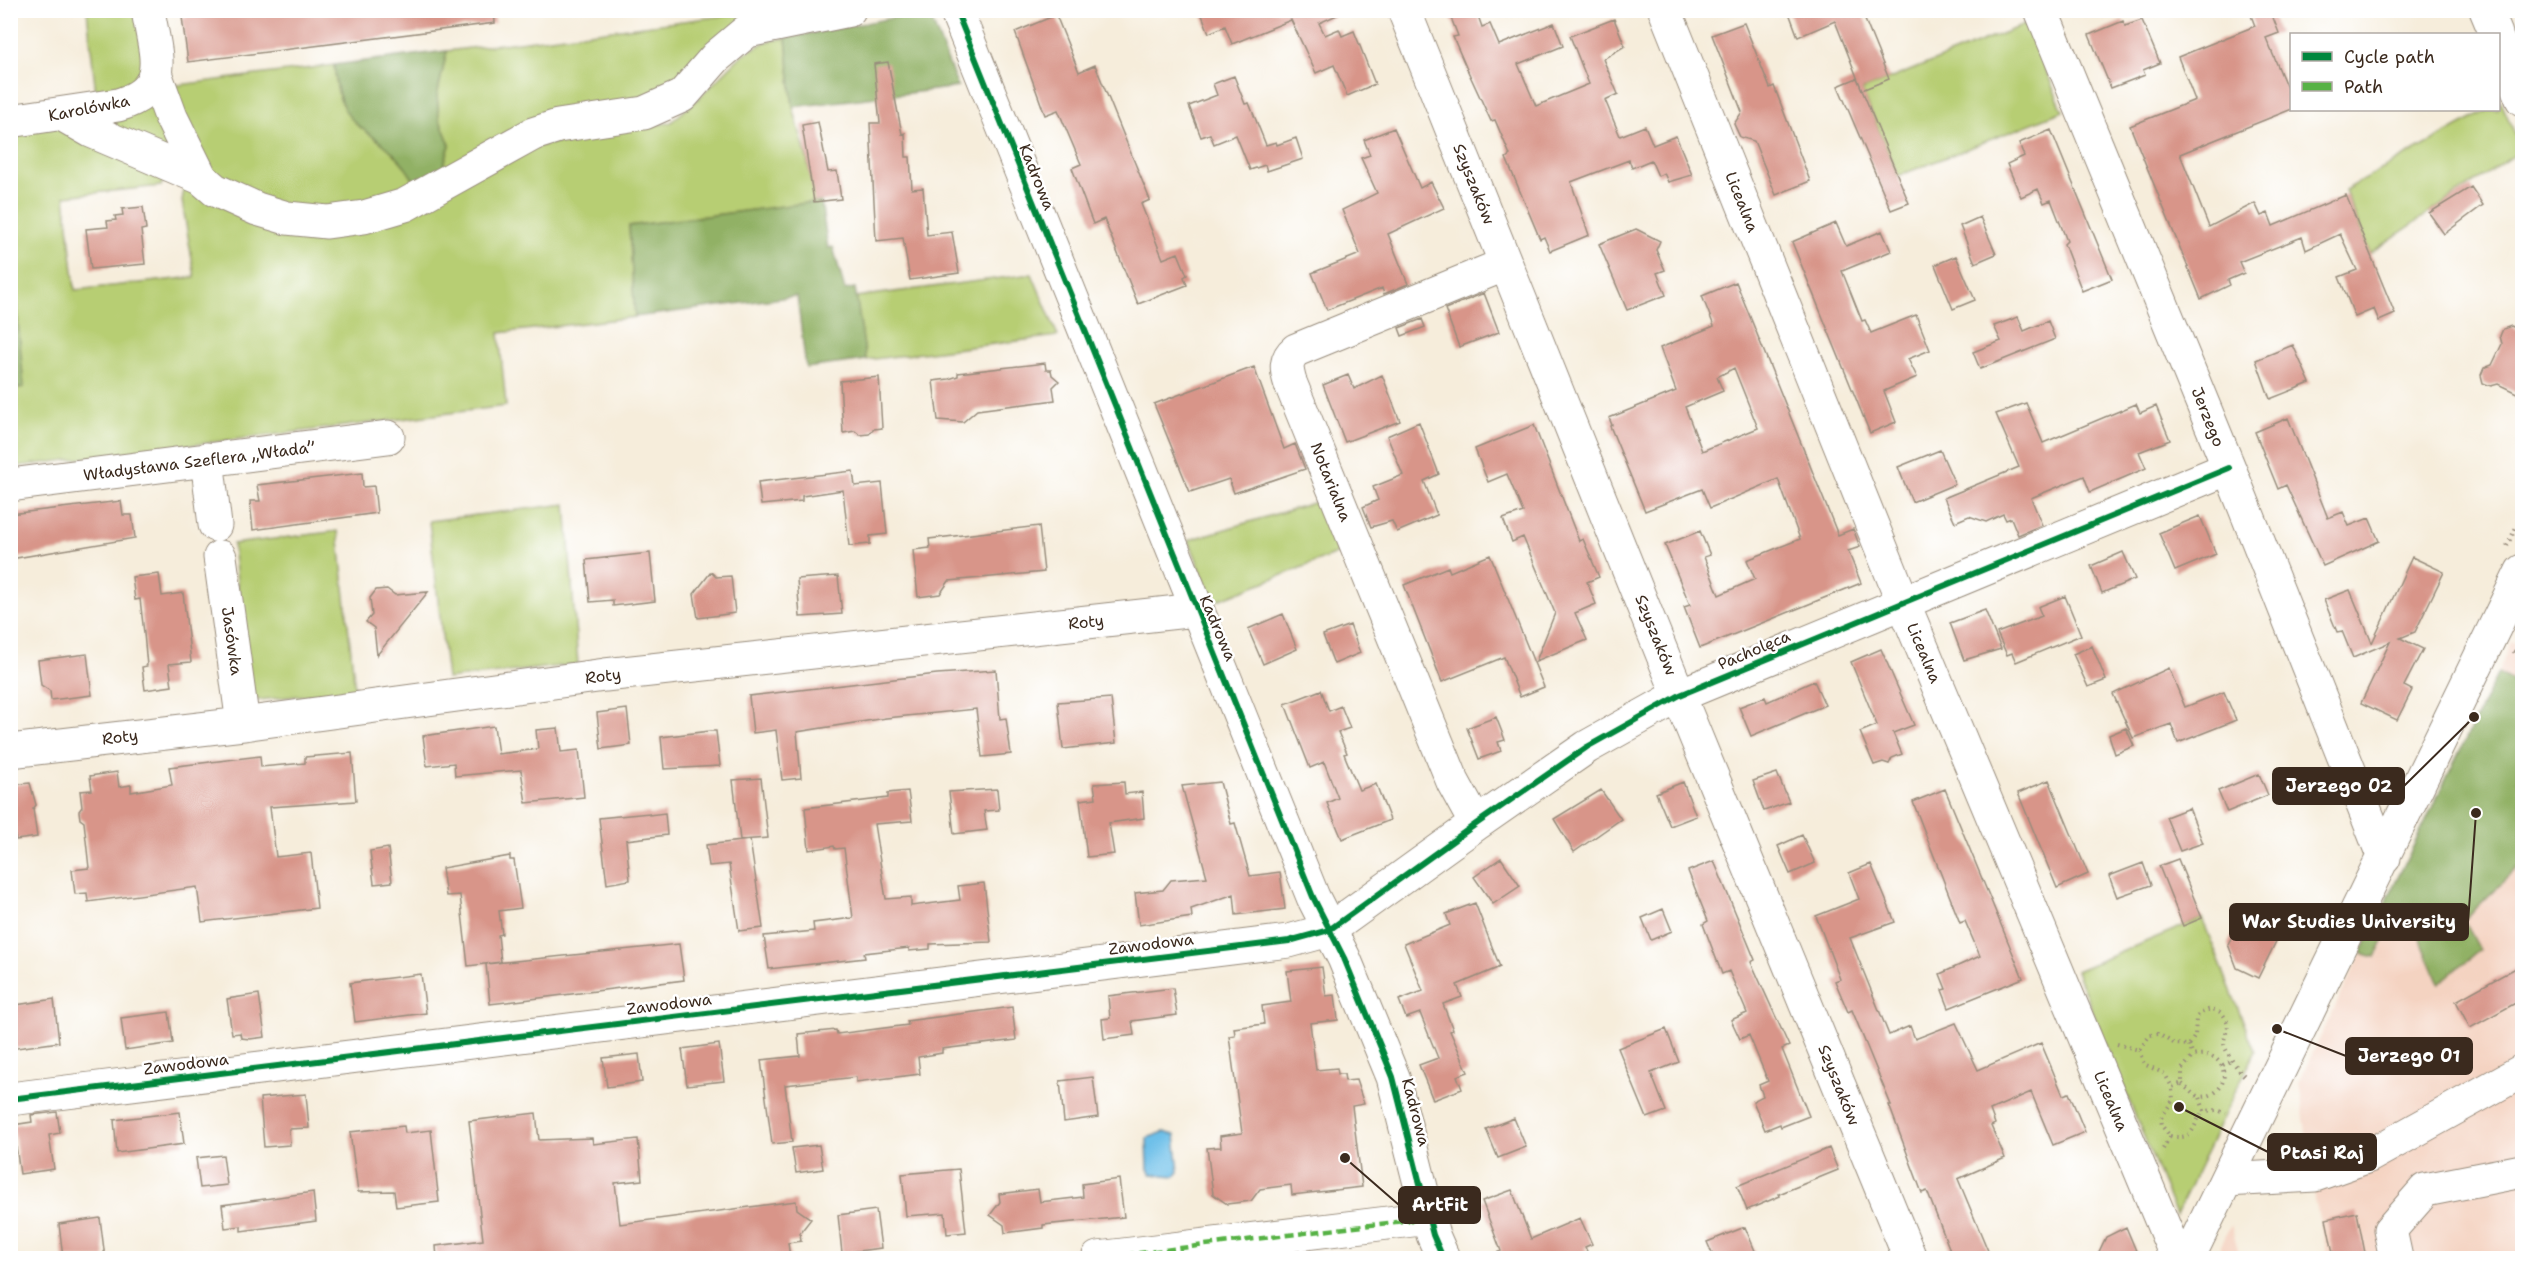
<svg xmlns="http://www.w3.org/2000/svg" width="2533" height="1269" font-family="'Shantell Sans',sans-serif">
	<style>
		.built { fill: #f4d3c1 }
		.green { fill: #b7ce73; stroke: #797c48; stroke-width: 1.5 }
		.forest { fill: #91b165; stroke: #666e42; stroke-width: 1.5 }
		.water { fill: #6ec0e9; stroke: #547584; stroke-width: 1.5 }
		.building { fill: #d89589; fill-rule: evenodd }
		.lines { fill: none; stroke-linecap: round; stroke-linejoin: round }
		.minor-casing { stroke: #988c7c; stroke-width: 35 }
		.path { stroke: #988c7c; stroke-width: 4; stroke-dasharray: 1.5 4.5; stroke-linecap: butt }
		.minor { stroke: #fff; stroke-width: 33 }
		.quiet { stroke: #57b245; stroke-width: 4.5; stroke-dasharray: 9 4.5; stroke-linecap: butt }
		.cycleway-casing { stroke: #fff; stroke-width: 10 }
		.cycleway { stroke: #00873e; stroke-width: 6 }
		.labels { text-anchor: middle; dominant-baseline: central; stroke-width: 5; stroke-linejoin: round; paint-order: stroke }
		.street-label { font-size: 16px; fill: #3b2a1e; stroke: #fff }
		.leader { fill: none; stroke: #3b2a1e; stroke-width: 2 }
		.callout-dot { fill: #3b2a1e; stroke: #fff; stroke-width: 2 }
		.callout { fill: #3b2a1e; stroke: #3b2a1e; stroke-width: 2 }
		.callout-label { font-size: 18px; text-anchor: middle; font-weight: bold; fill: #fff }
	</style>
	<rect width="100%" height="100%" fill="#fff"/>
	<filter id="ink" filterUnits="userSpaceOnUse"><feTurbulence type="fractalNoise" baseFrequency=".0167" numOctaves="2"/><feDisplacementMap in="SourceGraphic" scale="12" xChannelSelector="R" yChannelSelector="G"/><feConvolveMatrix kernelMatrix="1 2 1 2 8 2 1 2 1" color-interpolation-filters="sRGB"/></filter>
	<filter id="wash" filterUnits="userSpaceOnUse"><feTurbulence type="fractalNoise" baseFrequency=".008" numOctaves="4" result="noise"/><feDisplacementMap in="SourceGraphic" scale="24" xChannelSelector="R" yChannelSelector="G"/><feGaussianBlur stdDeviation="1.35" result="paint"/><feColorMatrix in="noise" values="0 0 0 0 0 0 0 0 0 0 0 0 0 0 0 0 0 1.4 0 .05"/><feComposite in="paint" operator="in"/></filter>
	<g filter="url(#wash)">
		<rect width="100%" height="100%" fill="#f6eddb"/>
		<path class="built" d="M2511,642l11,5v611h-194l-13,-58 -16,-119 199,-408z
			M2231,1225l9,33h-25z"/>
		<path class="green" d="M87,11h52l8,56 -13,21 -38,6z
			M762,11h9l-123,93 -207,69 9,-28 -11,-27 -2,-23 10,-44z
			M2026,24l37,87 -165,65 -36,-86z
			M786,38l7,69 14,52 8,43 -186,24 6,91 -136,16 7,73 -495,61v-78l13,-2 -13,-87v-171l39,-6 116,51 -5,12 -96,10 10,94 120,-13 -13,-76 3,-18 148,47 188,-80 96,-21 53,-6 29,-25 43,-43 23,-13z
			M334,65l4,28 18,31 28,20 19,18 15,25 -72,25 -63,-4 -74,-35 -38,-87z
			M2501,102l21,48 -152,103 -25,-63 143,-80h10l1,-7z
			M156,106l22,52 -90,-41z
			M1032,274l26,62 -192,24 -10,-63z
			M1323,500l21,51 -131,51 -24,-62z
			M566,504l12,160 -131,15 -18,-158z
			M338,531l17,159 -105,11 -17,-157z
			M2202,918l53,133 -79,164 -100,-244z"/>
		<path class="forest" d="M928,11l30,76 -165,20 -7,-69z
			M447,51l-10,45 2,22 11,27 -9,28 -23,14c-10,-16 -19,-31 -35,-43 -13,-11 -29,-18 -38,-34 -8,-14 -9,-29 -11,-45z
			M821,201l7,47 5,-1 12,43 10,-2 11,72 -60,8 -9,-72 -162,21 -6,-91z
			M16,299l8,88 -13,2v-89z
			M2498,673l24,14c1,17 3,36 0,53 -2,17 -9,34 0,51v76l-5,1 -53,52 16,30 -41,33 -25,-59 -19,-8 -20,41 -14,-4z"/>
		<path class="water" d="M1164,1132l11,3 4,37 -4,4 -24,-2 -3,-5 -1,-31z"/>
		<g id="blocks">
			<path class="building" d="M226,10h268l1,13 -307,39 -6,-45z
				M1200,10h148l-29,13 6,12 14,-6 3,7 12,-5 21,53 -28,12 -13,-31 -18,8 -25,-53 -59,24 -7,-18 -16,7z
				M1448,10h28l6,17 8,-3 9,21 55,-22 9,23 -45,18 18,42 53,-22 -19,-48 44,-17 11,27 -22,13 15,35 -13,6 15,36 25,-10 8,19 23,-9 16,39 -24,7 -4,-9 -6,3 -7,-16 -19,8 -3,-8 -58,22 18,53 -39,16 -6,-14 -4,2 -34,-81 4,-3 -15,-35 -4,1 -25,-54 -13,-30 5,-1z
				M1788,10h73l28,69 -27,11 -27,-69 -37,16z
				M2249,10h21l9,23 -13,5 26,62v9l-112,45 29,73 46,-24 6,13 7,-3 5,13 73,-31 49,119 -16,7 -5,-12 -19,8 -16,-40 18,-7 -17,-36 -34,16 -4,-13 -63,25 5,11 -16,7 2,5 -29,14 -71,-173 65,-26 -17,-43 77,-31z
				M1056,15l23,57 16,-7 55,135 -9,4 22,55 15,-6 9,22 -3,2 3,8 -49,19 -34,-85 -11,5 -21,-56 9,-4 -23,-54 -13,5 -30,-83z
				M2142,20l18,43 -17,7 2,5 -34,13 -22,-53 34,-14 2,5z
				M1744,23l26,65 4,-2 36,95 -34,14 -22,-54 -14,-4 -6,-13 8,-12 -30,-77z
				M888,62l14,72 3,-1 1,24h4l2,32 11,-1 4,47 25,-3 7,41 -49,7 -7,-42 -27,3 -6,-118h10l-6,-59z
				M1234,76l11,28 4,-1 17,42 10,-3 1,3 19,-7 7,21 -36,12 -2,-6 -15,5 -14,-35 -22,9 -4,-10 -9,3 -12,-31 28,-11 -4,-11z
				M1857,78l52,125 -18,7 -53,-124z
				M818,122l10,50 9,-1 4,28 -27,3 -12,-77z
				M1394,128l26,60 11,-6 13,26 -56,26 20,50 -24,10 -2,-6 -55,22 -15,-37 48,-19 -18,-44 35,-17 -16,-35 9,-3 -6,-15z
				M2051,130l61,149 -30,12 -18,-47 3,-3 -16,-41 -7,3 -6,-14 -17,8 -14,-33 17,-8 -5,-13z
				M2471,187l12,18 -39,29 -15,-21z
				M143,207l3,22 -5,1 4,34 -54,5 -5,-40 22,-2 -1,-6 9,-1 -1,-4 8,-1 -1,-6z
				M1980,217l16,37 -21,9 -15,-37z
				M1836,223l10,23 36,-15 9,20 -49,20 20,50 3,-1 6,13 45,-18 14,35 -22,9 9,18 -33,14 12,31 -26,11 -78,-191z
				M1636,229l24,12 -4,9 9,20 -8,3 9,22 -39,15 -28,-66z
				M1956,256l19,44 -22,9 -18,-44z
				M1736,282l102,253 15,-6 7,18 -12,4 13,32 -161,65 -16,-41 6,-2 -25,-60 35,-14 10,24 -6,2 15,38 36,-16 -8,-19 53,-21 -22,-60 -68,29 -8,-19 -57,22 -35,-85 2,-1 -3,-7 67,-27 -16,-43 54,-22 -12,-30zM1734,368l24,60 -56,23 -17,-44 38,-16 -6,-14z
				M1484,293l15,39 -40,15 -14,-38z
				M2018,317l6,14 24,-10 7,18 -75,30 -7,-17 28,-11 -7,-15z
				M1422,319l3,8 -23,9 -3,-8z
				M2511,326l7,3 5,10v57l-25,-12 -7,2 -8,-3 -2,-8 3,-7 8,-3 10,-21 -2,-8 3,-7z
				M2293,345l17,38 -40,16 -14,-39z
				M1045,363l1,7h5l1,5 7,6 -6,6 2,13 -78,10 -14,12 -25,-2 -5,-39 16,-2 9,-3v-3z
				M1254,367l30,82 11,-5 10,25 -71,24 -5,-14 -39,13 -36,-88z
				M1348,375l6,14 28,-14 18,46 -55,21 -22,-57z
				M879,377l3,51 -8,1 -5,5 -9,1 -5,-4 -12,2 -3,-52z
				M2026,403l17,40 93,-39 4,9 16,-7 14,34 -31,12 7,16 -23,10 -33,14 -6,-16 -53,22 11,27 -24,10 -7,-17 -5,2 -3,-6 -17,8 -17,-6 -14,6 -11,-24 75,-31 -23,-53z
				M2288,418l40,100 15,-6 6,14 20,-8 10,23 -56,25 -37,-81 -8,4 -23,-57z
				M1419,422l20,52 -15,7 13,34 -40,17 -5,-11 -21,6 -8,-20 15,-7 -5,-13 30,-12 -16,-39z
				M1534,425l45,116 4,-2 16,38 -12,5 9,22 -21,9 12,27 -51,21 19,-48 -32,-76 -11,5 -9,-23 20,-7 -16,-38 -19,8 -13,-33z
				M1940,450l15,34 -43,18 -14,-35z
				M853,471l2,15 27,-3 5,51 -17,2v8l-21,2 -6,-56 -41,6v5l-41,4 -3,-23z
				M362,473l1,14 11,-1 3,27 -124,17 -3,-29h10l-3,-16z
				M121,501l2,14h9l3,23 -125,21v-45z
				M2200,516l16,38 -41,17 -16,-38z
				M1039,526l5,46 -95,9 -9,13 -22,3 -5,-47 17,-2 -1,-9z
				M2123,552l12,27 -33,14 -11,-27z
				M650,553l5,48 -42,5v-6l-23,2 -4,-42z
				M1490,555l54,132 -24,10 -16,-40 -62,25 -38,-97 44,-18 2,5z
				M2412,557l32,15 -29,60 -15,6 23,11 -19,37 8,4 -15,30 -36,-17 29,-61 -37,16 -11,-27 -5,1 -13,-32 26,-10 22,53z
				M711,572l5,5 15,-1 4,37 -37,5 -4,-24z
				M159,574l3,22 21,-3 8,69 -22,2 3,22 -27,4 -3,-23 5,-1 -3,-33 -4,-34 -5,1 -3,-23z
				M838,576l4,38 -42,3 -3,-38z
				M387,589l8,6 33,-3 -51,63 -3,-27 -8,-6 6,-7 -2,-17 6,-8z
				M2065,596l16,39 -65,27 -4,-9 -5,2 -10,-22 45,-17 -4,-9z
				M1985,610l16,39 -37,11 -14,-37z
				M1283,614l14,35 -34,15 -15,-35z
				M1350,625l10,28 -26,11 -11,-29z
				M2092,646l14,34 -18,7 -15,-33z
				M1881,649l33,76 -21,8 9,21 -10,4 -3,6 -6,-2 -9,3 -14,-33 17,-7 -26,-63z
				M87,654l5,41 -41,5 -1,-9 -9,-6 -3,-25z
				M2169,668l16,39 39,-15 12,28 -58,23 -7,-19 -38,14 -20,-44z
				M996,670l4,49 6,-1 5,36 -29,3 -6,-48 -90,9 -89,14 4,46 -19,2 -6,-50 -23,3 -4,-37 188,-22z
				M1814,681l11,24 -74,31 -12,-29 26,-10 2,5z
				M1321,690l8,21 12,-5 9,22 -12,4 9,21 -3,1 15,36 17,-6 14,36 -48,19 -15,-36 11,-5 -14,-36 -14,6 -25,-64z
				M1111,698l5,45 -53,6 -5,-47z
				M627,709l4,36 -30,4 -4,-36z
				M1496,717l9,23 -7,2 3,9 -22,8 -12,-31z
				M494,726l4,28 40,-5 -2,-19 22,-2 3,24 18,-2 5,47 -58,6 -5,-33 -66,6 -1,-13 -27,3 -4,-30z
				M2126,728l8,18 -19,8 -6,-19z
				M710,731h6l4,35 -56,3 -3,-32z
				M352,753l4,48 -86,6 6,50 35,-4 6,55 -115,14 -5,-35 -109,15 -1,-9 -12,1 -3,-24 17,-2 -5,-46 -4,-3 -1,-8 3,-4 -2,-16 12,-1 -2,-14 27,-4 2,15 12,-2v7l41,-7 -3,-18 91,-11 1,11 44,-4v-6z
				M1777,773l12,29 -25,9 -11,-30z
				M2259,774l9,21 -41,17 -9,-21z
				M761,778l7,60 -28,2 -7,-60z
				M2049,780l39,94 -31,14 -39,-95z
				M1124,782l1,12 17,-2 2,26 -35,5 5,31 -27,3 -7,-57 16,-2 -2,-14z
				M1220,782l11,42 4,-1 15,53 30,-4 5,37 -49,6 -2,-21 -43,15 1,8 -53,8 -4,-32 28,-3 8,-10 36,-3 -25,-91z
				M1683,782l13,34 -26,10 -14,-33z
				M30,783l6,22 -3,4 4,28 -21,3 -2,-8 -4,1v-48z
				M997,789l2,21 -15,1 3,19 -33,4 -5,-42z
				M1945,789l78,189 -74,30 -7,-18 4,-1 -6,-15 40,-18 -15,-35 -5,2 -47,-121z
				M1601,790l20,29 -47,33 -20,-33z
				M908,791l4,30 -38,3 12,75 25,-2v9l49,-6 -2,-14 26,-3 7,59 -61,2v5l-21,2v-3l-45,5 1,5 -96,11 -5,-33 50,-5 -1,-8 40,-5 -9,-70 -9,1 -1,-3 -25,4 -4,-42 83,-10v-5z
				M2189,808l14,35 -23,8 -14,-34z
				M649,813v2l16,-2 2,22 -41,5 4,40 -23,4 -8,-66z
				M1802,835l13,28 -25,11 -12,-28z
				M750,840l13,88 -24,3 -10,-67 -20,2 -3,-21z
				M388,848l4,34 -18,2 -4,-33z
				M510,856v4h4l7,48 -22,3 3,23 -4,1 3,27 -33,4 -8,-71 -14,1 -4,-28z
				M1501,858l19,28 -27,18 -19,-27z
				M2178,859l24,59 -19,8 -24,-60z
				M1714,861l41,99 -4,2 38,84 -7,3 27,67 -28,11 -1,-3 -15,6 -12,-29 10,-5 -4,-11 9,-4 -19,-46 -9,4 -9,-19 16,-7 -18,-42 -7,3 -19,-50 5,-3 -20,-50z
				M2143,863l8,22 -34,12 -8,-21z
				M1871,864l24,58 -45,16 39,97 21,-9 5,13 41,-16 22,47 63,-27 22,52 6,-2 16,39 -32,13 -22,-53 -41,18 5,14 -4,2 14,32 -47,21 33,79h-38l-26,-67 -5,2 -33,-88h2l-39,-95 -4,2 -13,-31 5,-2 -24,-63 43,-17 -10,-26z
				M1475,903l25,64 -43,18 5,12 -19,7 10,26 -3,1 18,41 -11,4 5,13 -29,11 -14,-35 19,-7 -18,-45 -14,5 -7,-18 24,-9 -19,-47 46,-19 -4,-11z
				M1663,909l9,22 -21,9 -9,-22z
				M2250,913l32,16 -24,49 -21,-10 -9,-24 14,-27z
				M679,944l5,36 -194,24 -4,-40z
				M2523,964v35l-53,29 -14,-27z
				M1322,967l4,29 9,-1 3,25 -28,3 6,47 21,-2 1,6h6l1,7 11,-1 8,24 -12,2 10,81 -70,8 -1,-10 -31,4 -9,12 -24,3 -14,-10 -6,-46 14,-1 -1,-11 22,-3 -13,-97 6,-1 -1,-7 30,-4 -2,-18 29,-4 -4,-31z
				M421,974l5,39 -71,9 -5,-39z
				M1173,988l4,27 -45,6 2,14 -30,4 -2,-20 8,-1 -2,-22z
				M259,994l6,43 -15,2 -9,-1 -1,-5 -8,1 -5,-35z
				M54,999l5,43 -49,7v-43z
				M1012,1007l4,33 -74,9v4l-24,4 2,17 -64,8v-5l-71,8 7,57 -20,2 -11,-84 39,-4 -2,-22 38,-4 1,4 71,-9 -1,-4z
				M169,1012l4,31 -48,7 -4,-32z
				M1666,1029l13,33 -28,11 15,38 -19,7 -29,-70z
				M719,1044l5,37 -37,4 -5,-36z
				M639,1054l3,28 -35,5 -4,-29z
				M1093,1077l5,40 -34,5 -4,-41z
				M306,1094l3,34 -20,1 1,16 -26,2 -4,-49z
				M57,1112l3,21 -11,2 5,34 -34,5 -7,-49 19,-3 -1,-7z
				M180,1112l4,32 -67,9 -3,-33z
				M536,1113l3,27 53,-2 1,6 45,-5 4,41 -27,3 5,41 176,-23 1,8 14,10 -11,14 1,8 -13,2 2,15h-353l-1,-12 47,-6 -14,-119z
				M1514,1118l12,29 -28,11 -12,-29z
				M404,1126l1,7 26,-3 8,72 -43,5 -2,-16 -36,1 -8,-60z
				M819,1145l4,24 -27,4 -4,-25z
				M1829,1148l9,22 -59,24 1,2 -33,14 -10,-24z
				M223,1155l4,30 -27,3 -4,-30z
				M959,1169l7,63 -19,2 -2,-21 -39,3 -4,-42z
				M1119,1179l5,38 -81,8v3l-38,5 -1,-8 -14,-10 10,-13 -1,-8 39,-5 2,13 43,-5 -1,-13z
				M1512,1190l19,49 49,-21 12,26 -7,3 5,11h-105l16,-7 -19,-50z
				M313,1192l3,29 -75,10v-5l-16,2 -3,-23z
				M876,1210l5,38 -39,5 -4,-38z
				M2357,1212l9,46h-32l-8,-39z
				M100,1218l5,40h-42l-4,-34z
				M1745,1227l13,31h-44l-7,-16z
				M2126,1227l13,31h-43l10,-21z"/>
		</g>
	</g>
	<g filter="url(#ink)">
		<use href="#blocks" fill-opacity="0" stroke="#988c7c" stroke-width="1.5"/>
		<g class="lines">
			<defs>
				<path id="minor" d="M956,10l357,887 31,61 49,119 40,158 10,23
					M1404,10l280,698 226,550
					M1665,10l238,592 274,656
					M2041,10l188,458 155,390
					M2486,10l10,24
					M2498,41l24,58
					M156,76l15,41 30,61 14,12 42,19 30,9 40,4 37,-5 41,-12 128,-71 25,-8 86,-13 38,-17 34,-39 31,-26 102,-21
					M63,115l28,16 110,47
					M10,121l108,-16c54,-16 37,-50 30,-95
					M207,459l8,66
					M10,485l378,-48
					M220,557l23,167
					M10,751l233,-27 362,-49 591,-65
					M1476,824l-23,-42 -163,-400c-4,-13 -5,-23 6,-32l210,-86
					M10,1099l1279,-158 40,-11 147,-106 111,-77 93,-52 549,-227
					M2226,1180l89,-5 54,-19 153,-85
					M1098,1258l331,-40
					M2188,1258l334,-687
					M2396,1258l-6,-28 35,-40 97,-19"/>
			</defs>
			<use href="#minor" class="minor-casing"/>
			<path class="path" d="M2507,546l15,-31
				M2513,651l9,5
				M2117,1044l22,6 11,-15 8,-1 17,10 14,1 6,-9 1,-18c11,-13 27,-11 32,6 0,6 -4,12 -4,19 0,7 15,29 21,33
				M2189,1045l4,11
				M2139,1050l5,14 21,10 7,13 10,-4v-14l11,-13c37,-10 42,40 7,41l4,14 13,-1 9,3
				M2223,1065l10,-5
				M2182,1084l11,10 7,3
				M2170,1136c27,5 21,-11 34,-25
				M2163,1149l7,-13 -8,-10 -1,-8 12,-18 -1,-13"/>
			<use href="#minor" class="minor"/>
			<path class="quiet" d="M1098,1258l331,-40"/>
			<defs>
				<path id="cycleway" d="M956,10l357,887 31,61 49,119 40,158 10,23
					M10,1099l1279,-158 40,-11 147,-106 111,-77 93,-52 549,-227"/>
			</defs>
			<use href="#cycleway" class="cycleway-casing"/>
			<use href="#cycleway" class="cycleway"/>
		</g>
	</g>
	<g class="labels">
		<g class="street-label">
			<text transform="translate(89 108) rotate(-11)">Karolówka</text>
			<text transform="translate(1037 177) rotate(68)">Kadrowa</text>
			<text transform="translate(1474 184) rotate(68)">Szyszaków</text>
			<text transform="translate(1742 202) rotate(68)">Licealna</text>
			<text transform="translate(2208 417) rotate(68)">Jerzego</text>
			<text transform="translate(199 461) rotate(-7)">Władysława Szeflera „Włada”</text>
			<text transform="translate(1331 482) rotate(68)">Notarialna</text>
			<text transform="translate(1086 622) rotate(-6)">Roty</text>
			<text transform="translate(1218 628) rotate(67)">Kadrowa</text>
			<text transform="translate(1656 635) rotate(68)">Szyszaków</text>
			<text transform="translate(232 641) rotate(82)">Jasówka</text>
			<text transform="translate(1754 650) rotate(-23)">Pacholęca</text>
			<text transform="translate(1924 653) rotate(67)">Licealna</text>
			<text transform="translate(603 676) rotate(-7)">Roty</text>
			<text transform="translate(120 737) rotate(-7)">Roty</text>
			<text transform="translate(1151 944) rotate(-7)">Zawodowa</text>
			<text transform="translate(669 1004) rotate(-7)">Zawodowa</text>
			<text transform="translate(186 1064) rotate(-7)">Zawodowa</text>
			<text transform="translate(1839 1085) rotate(68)">Szyszaków</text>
			<text transform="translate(2111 1101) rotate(67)">Licealna</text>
			<text transform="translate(1416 1112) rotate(75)">Kadrowa</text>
		</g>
	</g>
	<path class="leader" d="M2474 717L2404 786M2476 813L2468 922M2277 1029L2346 1056M2179 1107L2268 1152M1345 1158L1399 1205"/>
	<g class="callout-dot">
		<circle cx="2474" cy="717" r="6"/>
		<circle cx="2476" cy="813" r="6"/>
		<circle cx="2277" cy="1029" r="6"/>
		<circle cx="2179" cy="1107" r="6"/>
		<circle cx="1345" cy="1158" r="6"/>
	</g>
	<g class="callout">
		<rect x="2273" y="768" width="131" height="36" rx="6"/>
		<rect x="2230" y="904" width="238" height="36" rx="6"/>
		<rect x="2346" y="1038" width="126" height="36" rx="6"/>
		<rect x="2268" y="1134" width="108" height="36" rx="6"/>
		<rect x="1399" y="1187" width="81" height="36" rx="6"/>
	</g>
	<g class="callout-label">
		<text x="2339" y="792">Jerzego 02</text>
		<text x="2349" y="928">War Studies University</text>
		<text x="2409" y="1062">Jerzego 01</text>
		<text x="2322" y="1159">Ptasi Raj</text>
		<text x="1440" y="1211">ArtFit</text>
	</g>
	<rect width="2533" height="1269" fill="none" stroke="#fff" stroke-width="36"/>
	<rect x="2290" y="33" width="210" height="78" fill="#ffffff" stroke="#b1aaa5" stroke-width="1.5"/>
	<rect x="2302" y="52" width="30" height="9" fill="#00873e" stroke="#b1aaa5" stroke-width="1.5"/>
	<text x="2344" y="63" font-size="18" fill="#3b2a1e">Cycle path</text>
	<rect x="2302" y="82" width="30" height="9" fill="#57b245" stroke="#b1aaa5" stroke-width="1.5"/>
	<text x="2344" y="93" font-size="18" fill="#3b2a1e">Path</text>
</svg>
